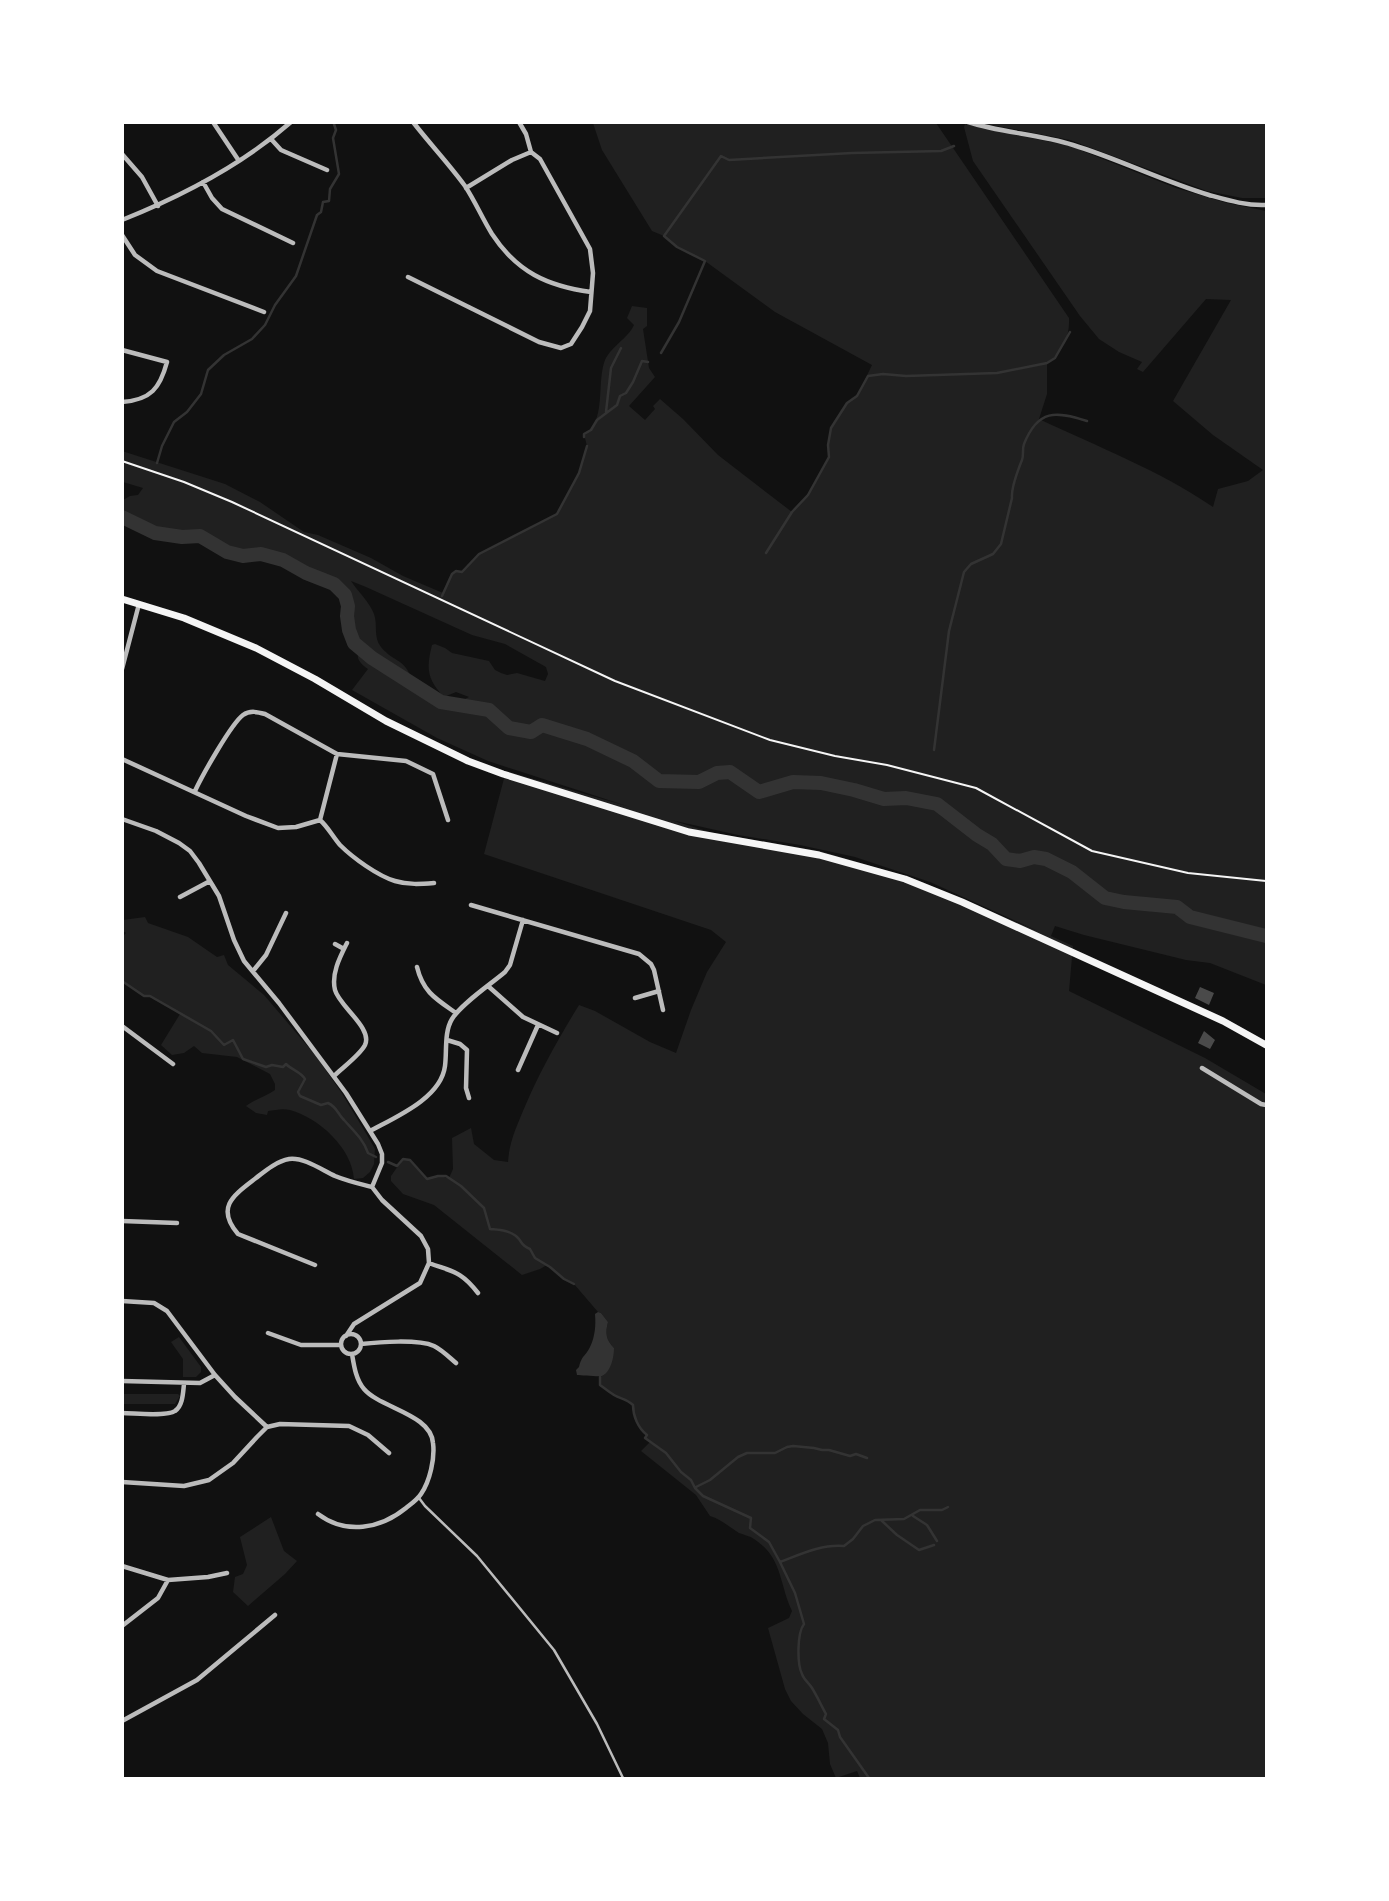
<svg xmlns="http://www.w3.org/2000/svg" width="1389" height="1901" font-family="'Libre Baskerville',serif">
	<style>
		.green { fill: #202020; fill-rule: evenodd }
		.water { fill: #333 }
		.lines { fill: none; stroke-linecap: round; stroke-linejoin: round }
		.stream { stroke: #333; stroke-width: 2.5 }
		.river { stroke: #333; stroke-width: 14 }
		.building { fill: #4a4a4a }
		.path { stroke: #f5f5f5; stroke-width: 2 }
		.service { stroke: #bcbcbc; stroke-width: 2.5 }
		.minor { stroke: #bcbcbc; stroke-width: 4.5 }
		.secondary { stroke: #f5f5f5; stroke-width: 7 }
	</style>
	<rect width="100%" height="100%" fill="#111"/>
	<path class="green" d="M593,123h343l133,195c1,18 -6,35 -22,45v31l-8,25c59,28 120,51 174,88l5,-18 30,-8 15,-11 -50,-35 -40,-34 58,-101 -25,-1 -63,73 -6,-3 5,-7 -23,-10 -20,-13 -19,-23 -107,-155 -9,-34 1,-3 105,22 106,42 51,15 39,8v774l-56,-22 -24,-3 -102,-25 -29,-9 -4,10 22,10 -4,45 136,67 61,36v684h-406l-3,-7 -21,7 -6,-14 -2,-21 -6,-14 -19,-15 -12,-13 -6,-12 -17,-61 21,-10 3,-7c-13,-27 -9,-53 -38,-72 -4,-3 -10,-4 -15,-6 -10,-6 -18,-14 -29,-17l-14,-21 -55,-44 9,-9 -5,-4 2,-3c-9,-8 -14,-19 -14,-30l-4,-4 -15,-6 -14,-10v-8l4,-2 10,-27c-8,-8 -9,-15 -6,-26l-7,-9 -3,-1 -24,-28 -10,-5 -17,-14 -7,4 -18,6 -88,-70 -31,-11 -12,-13v-5l12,-17 7,1 17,19 11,-3 11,2 4,-9 -1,-31 19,-10 3,16 20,16 14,2c1,-19 8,-34 15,-51 16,-38 35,-72 56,-106l16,6 55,31 26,11 15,-43 16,-38 19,-30 -15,-12 -227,-76 22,-83 124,36 -142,-46 -51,-23 -85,-48 16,-21c-10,-7 -12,-11 -9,-22 -20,-16 -2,-47 -24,-63 -9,-6 -21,-7 -30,-12 -15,-7 -29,-18 -45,-18 -8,-1 -14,2 -22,1 -15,-4 -26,-17 -38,-19 -7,-2 -15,2 -22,1 -23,-4 -35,-10 -55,-20v-17l7,-4 8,-1 5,-7 -20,-6 -1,-31 103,33 35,18 44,30 14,3 53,23 32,18 40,17 9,-19 4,-3 6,1 17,-18 78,-40 22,-41 8,-27 -3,-12c22,-11 13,-49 20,-71 5,-16 24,-24 30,-38l-7,-7 5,-12 15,2v18l-4,3 6,39 6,9 -26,29 16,14 10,-11 -2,-3 7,-7 23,20 35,36 74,57 16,-17 21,-38 -1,-12 3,-17 16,-25 10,-7 15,-31 -97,-53 -70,-51 -28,-14 -13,-11 -12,-5 -50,-81zM351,581l15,6 106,48 33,9 41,23 2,7 -3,7 -28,-8 -10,2 -6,-2 -6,-3 -6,-9 -37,-8 -7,-5 -10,-4 -3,1c-6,24 -5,34 12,52l12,-5 13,5 -14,7 -14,-2 -28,-18c-7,-27 -18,-20 -32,-37 -8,-10 -3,-22 -7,-33 -5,-13 -16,-22 -23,-33zM671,820l67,15 62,10 55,12 75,25 110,50 -128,-54 -92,-27 -107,-18z
		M982,123h284v75h-24l-35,-7 -137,-51z
		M145,917l3,6 40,14 29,20 7,-2 4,10 36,30 52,61 25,36 26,43 8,14 -1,15 -4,8 -7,6 -9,1c-2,-31 -35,-61 -64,-69 -7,-2 -15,0 -22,1l-1,4 -11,-2 -10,-7c9,-7 19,-9 29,-16v-6l-5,-10 -33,-17 -35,-4 -8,-7 -10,7 -12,2 -11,-10 19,-31 -30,-17 -6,-1 -21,-15v-45l3,-3 -3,-2v-11z
		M179,1337l22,30v5l-5,5h-13v-18l-12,-17z
		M123,1394h55l2,2 -5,8h-52z
		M271,1517l13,34 13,10 -12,13 -37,32 -15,-14 2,-15 8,-3 4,-9 -7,-28z"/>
	<path class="water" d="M598,1312l3,1 7,9c-3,11 -2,18 6,26 0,9 -3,24 -12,28 -3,1 -21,-1 -25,-1l-1,-5 3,-3c3,-12 6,-10 11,-20 5,-10 6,-22 5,-33z"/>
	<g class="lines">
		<path class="stream" d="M661,353l18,-31 26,-61 -28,-14 -13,-11 57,-80 8,4 123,-7 89,-2 13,-5
			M606,412l5,-44 10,-20
			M584,437v-3l7,-4 6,-10 20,-15 3,-9 6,-3 7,-11 9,-21 6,1
			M157,463l5,-17 12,-24 13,-10 14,-18 7,-24 16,-15 28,-16 13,-14 10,-20 21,-29 21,-61 4,-3 2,-10 6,-1 1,-12 9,-15 -6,-36 3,-8 -2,-6
			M766,553l26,-41 16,-17 21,-38 -1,-12 3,-17 16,-25 10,-7 11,-20 15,-2 23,2 91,-3 50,-10 8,-5 15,-26
			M442,596l10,-22 4,-3 6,1 17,-18 78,-40 22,-41 8,-27
			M934,750l15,-119 15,-59 7,-8 22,-10 8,-10 11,-46c-1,-11 6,-28 10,-38 2,-5 0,-11 2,-16 14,-35 32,-33 63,-23
			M122,981l22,15h6l61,35 13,14 9,-5 10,19 23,8 6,-2 11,2 3,-3c6,6 15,8 19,15l-7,13 2,4 21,9 7,-2c9,4 9,10 16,17 10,11 19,19 24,33l8,4
			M388,1162l9,4 6,-7 7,1 17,19 11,-3h8l15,10 23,22 6,21c10,1 18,1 26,7 7,6 4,9 14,13l5,9 15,9 14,12 10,5
			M600,1377v8c4,3 9,7 14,10 7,4 13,4 19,10 0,11 5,23 14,30l-2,3 21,15 15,19 10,8 4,8 8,8 48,22 -1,10 19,14 11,20 15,31 9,31c-7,9 -7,40 -2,50 2,6 7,9 10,14 5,8 9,17 14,26l-2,5 14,11 2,7 29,41
			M696,1487l14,-7 28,-23 9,-4h28l12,-6 6,-1 21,2 8,2h7l21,6 6,-2 11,4
			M913,1516l14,9 10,16
			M882,1521l15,14 22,15 15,-5
			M780,1562c21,-8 42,-18 64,-16l9,-7 10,-13 12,-6 29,-1 16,-9h22l6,-3"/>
		<path class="river" d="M122,517l33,16 27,4 18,-1 27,16 16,4 18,-2 22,6 23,13 28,11 11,11 3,11 -1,10 2,14 5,13 18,15 69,44 48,8 20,18 22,4 11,-7 45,14 46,22 26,20 40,1 18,-9 13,-1 29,20 34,-10 28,1 33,7 30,9 22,-1 31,6 40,31 15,9 14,15 14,2 14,-4 12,2 26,13 33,26 19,4 53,5 13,10 76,19"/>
	</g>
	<path class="building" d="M1200,987l14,6 -5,12 -14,-7z
		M1204,1031l11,9 -5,9 -12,-6z"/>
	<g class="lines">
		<path class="path" d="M122,461l62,21 48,20 383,179 155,59 65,16 52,9 89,23 116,63 96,22 78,8"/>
		<path class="service" d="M419,1498l6,8 52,50 77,94 43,74 26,54"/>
		<path class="minor" d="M213,122l26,39
			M413,122c17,22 36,42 52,64 10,15 17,32 27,48 25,38 55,52 99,58
			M519,122l7,12 5,18
			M968,122c34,11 71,12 105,23 46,14 89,36 136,50 18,5 38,11 57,10
			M271,139l10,11 46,20
			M122,154l20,23 16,29
			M203,182l9,16 10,11 71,34
			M122,220c60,-24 120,-55 169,-98
			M122,235l13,20 22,16 107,41
			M408,277l131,65 22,6 10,-4 11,-17 8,-16 3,-38 -3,-24 -50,-90 -9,-7 -19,8 -46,28
			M122,350l45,12c-7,26 -16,38 -45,40
			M122,669l17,-65
			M122,759l124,57 32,12 18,-1 24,-7
			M195,791c7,-15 36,-67 48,-76 7,-5 15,-3 22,-1l72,40 69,7 27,13 15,46
			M122,819l34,12 23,12 11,8 9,12 20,33 15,44 10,21 35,42 67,90 32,51 4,10v9l-10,24
			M320,820c8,7 13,17 20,25 13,13 38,31 55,36 13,4 26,3 39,2
			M320,820l17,-66
			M180,897l30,-16
			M471,905l168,49 12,10 3,6 9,40
			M335,944l9,5
			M417,967c6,25 19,32 39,46
			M253,971l13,-16 20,-42
			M488,986l35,31 34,16
			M635,998l24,-7
			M122,1026l51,38
			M447,1040l13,4 7,6 -1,38 3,10
			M1202,1068l59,36 5,1
			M518,1070l20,-45
			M334,1076c8,-8 26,-21 31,-31 8,-17 -26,-39 -30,-55 -4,-16 5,-33 12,-47
			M370,1131c26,-14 71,-33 75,-65 2,-15 -1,-34 7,-47 9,-15 39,-35 53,-47l5,-7 13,-45
			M122,1221l55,2
			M429,1263c24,9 32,8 49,30
			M315,1265l-77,-31c-23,-27 -4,-39 18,-56 9,-7 21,-17 33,-19 15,-2 33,11 46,17 12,5 25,8 37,11
			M122,1301l32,2 13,8 48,64 20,22 32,30
			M268,1333l33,12h40
			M341 1344a10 10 0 1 1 20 0a10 10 0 1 1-20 0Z
			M346,1336l8,-12 66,-41 9,-20 -1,-14 -7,-13 -39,-36 -10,-13
			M361,1344c18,-2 57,-5 73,2 8,4 15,11 22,17
			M122,1381l78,2 15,-8
			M122,1413c12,0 44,4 53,-2 8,-5 8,-19 9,-27
			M122,1482l62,4 25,-6 24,-17 24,-26 10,-10 13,-3 69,2 19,9 21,18
			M318,1514c28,21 62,15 88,-6 5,-4 11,-8 15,-14 9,-13 14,-36 12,-51 -2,-29 -53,-35 -69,-54 -8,-9 -10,-23 -12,-35
			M122,1566l46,14 40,-3 19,-4
			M122,1626l36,-28 10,-18
			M122,1721l75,-41 78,-65"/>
		<path class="secondary" d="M122,599l62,19 72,30 59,31 71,42 82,40 35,13 186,58 130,23 86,24 57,23 261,119 43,24"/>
	</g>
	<rect width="1389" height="1901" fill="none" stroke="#ffffff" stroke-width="248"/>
</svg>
